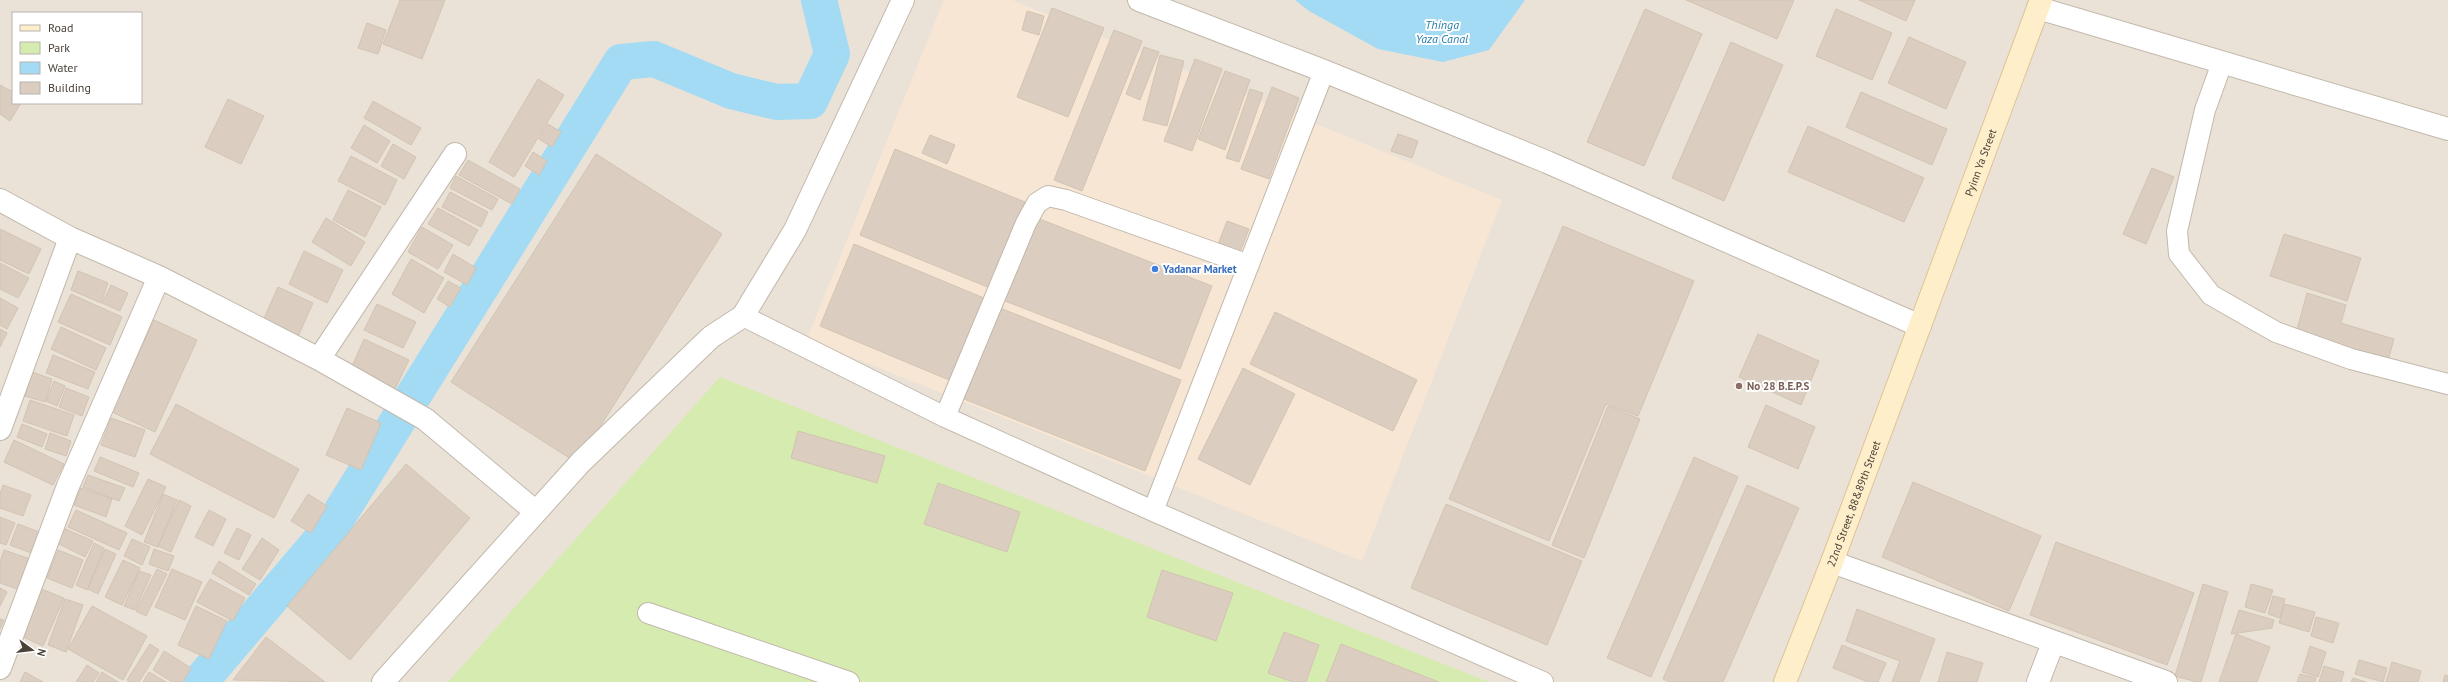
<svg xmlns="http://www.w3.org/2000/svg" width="2448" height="682" font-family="'PT Sans',sans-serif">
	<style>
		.residential { fill: #eae2d7; fill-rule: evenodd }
		.commercial { fill: #f8e6d4 }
		.green { fill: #d6ebb0 }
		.water { fill: #a3daf4 }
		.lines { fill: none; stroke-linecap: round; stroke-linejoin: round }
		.canal { stroke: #a3daf4; stroke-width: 36 }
		.building { fill: #dbcec1; stroke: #d3c3b1 }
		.lane-casing { stroke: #c2b8ab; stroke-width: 22 }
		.street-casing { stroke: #c2b8ab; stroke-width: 24 }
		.secondary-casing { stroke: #dbc499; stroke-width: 24 }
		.lane { stroke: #fff; stroke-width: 20 }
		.street { stroke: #fff; stroke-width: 22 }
		.secondary { stroke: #ffeeca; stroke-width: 22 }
		.shop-dot { fill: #3f7fe0; stroke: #fff; stroke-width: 1.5 }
		.education-dot { fill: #8d6e63; stroke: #fff; stroke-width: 1.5 }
		.labels { text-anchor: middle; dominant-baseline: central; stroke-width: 4; stroke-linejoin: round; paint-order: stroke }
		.street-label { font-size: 11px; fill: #4a4137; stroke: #fff }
		.shop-label { font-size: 11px; font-weight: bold; fill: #366cbe; stroke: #fff; text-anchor: start }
		.education-label { font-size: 11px; font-weight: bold; fill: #785e54; stroke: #fff; text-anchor: start }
		.water-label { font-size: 12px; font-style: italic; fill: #277eab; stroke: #fff }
	</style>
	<rect width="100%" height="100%" fill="#f5f1e9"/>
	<path class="residential" d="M0,0h2448v682h-2448zM13,13h128v90h-128z"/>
	<path class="commercial" d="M944,0h68l490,200 -140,361 -555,-222z"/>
	<path class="green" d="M720,377l769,305h-1041z"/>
	<path class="water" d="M1295,0h230l-36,50 -46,12 -65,-13 -69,-38z"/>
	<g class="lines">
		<path class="canal" d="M200,682l131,-154 290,-466 33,-3 77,32 46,11 33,-1 22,-47 -13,-54"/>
	</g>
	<path class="building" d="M400,0h45l-23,59 -39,-15z
		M1686,0h108l-17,39z
		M1859,0h56l-9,21z
		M1052,8l52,20 -36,89 -51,-20z
		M1645,9l57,25 -58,132 -57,-24z
		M1836,9l56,24 -20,47 -56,-24z
		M1027,11l17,5 -5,19 -17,-5z
		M367,23l19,7 -8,24 -20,-6z
		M1114,30l28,11 -60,150 -28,-11z
		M1909,37l57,25 -20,47 -58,-26z
		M1731,42l52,23 -59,136 -52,-23z
		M1144,47l15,5 -19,48 -14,-6z
		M1160,55l24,6 -17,65 -24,-6z
		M1195,59l27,10 -30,82 -28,-10z
		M1225,71l25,9 -25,70 -27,-11z
		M538,79l26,16 -50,82 -25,-15z
		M0,85l13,7v11h8l-11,18 -10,-7z
		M1272,87l27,11 -30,81 -28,-10z
		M1250,89l13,4 -24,69 -13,-4z
		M1861,92l86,37 -15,36 -86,-38z
		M228,99l36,17 -23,48 -36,-17z
		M373,101l48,27 -10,17 -47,-27z
		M548,124l13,8 -9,15 -13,-8z
		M364,125l26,16 -13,22 -26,-15z
		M1808,126l116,52 -20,44 -116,-50z
		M1398,134l20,7 -6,17 -21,-7z
		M930,135l25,10 -8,19 -25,-11z
		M393,144l23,13 -12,22 -23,-13z
		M895,149l130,53 -35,86 -130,-53z
		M533,152l14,9 -8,14 -14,-9z
		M596,154l126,80 -145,229 -126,-81z
		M351,156l46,24 -12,25 -47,-24z
		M468,160l52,29 -8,15 -53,-29z
		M2152,168l22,9 -28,67 -23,-10z
		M456,176l42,23 -6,11 -42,-22z
		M348,190l33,17 -16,30 -32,-17z
		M450,192l38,20 -7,15 -39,-20z
		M438,208l40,22 -9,16 -41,-22z
		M326,218l39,24 -14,24 -39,-24z
		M1037,218l175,68 -32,83 -175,-68z
		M1227,221l22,8 -10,26 -22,-8z
		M1563,226l131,55 -56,135 -32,-12 -57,137 -100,-42z
		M422,227l31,18 -15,24 -30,-17z
		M0,229l41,20 -12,25 -29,-14z
		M2284,234l77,24 -14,43 -77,-25z
		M854,244l130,54 -35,82 -129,-54z
		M304,251l39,19 -16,33 -38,-19z
		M453,254l23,14 -9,17 -23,-13z
		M411,259l33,19 -20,35 -32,-19z
		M0,263l29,15 -11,20 -18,-9z
		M78,271l30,12 -7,20 -30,-13z
		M448,281l13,7 -11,19 -13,-8z
		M111,285l17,8 -8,18 -18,-8z
		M278,287l35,16 -17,38 -35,-16z
		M2307,293l39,12 -5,18 53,16 -6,22 -92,-28z
		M71,294l51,23 -12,28 -52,-23z
		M0,298l18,10 -11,21 -7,-4z
		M377,304l39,18 -13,26 -39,-18z
		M1000,308l181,72 -36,91 -181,-72z
		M1275,312l142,68 -24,51 -143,-67z
		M154,320l43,20 -42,92 -43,-20z
		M61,327l45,21 -10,22 -45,-21z
		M0,329l7,4 -7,14z
		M1758,334l61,27 -18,44 -62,-28z
		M364,339l45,21 -16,33 -44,-20z
		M53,355l42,17 -7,17 -42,-16z
		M1243,368l52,26 -45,91 -52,-26z
		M32,372l20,7 -7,23 -20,-6z
		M54,381l11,5 -8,20 -11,-5z
		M66,388l23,9 -7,19 -23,-9z
		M30,400l44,15 -7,21 -44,-15z
		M176,404l123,65 -25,49 -124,-64z
		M1766,405l49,22 -17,42 -50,-22z
		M1608,406l32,13 -56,139 -32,-13z
		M347,408l34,15 -20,47 -35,-15z
		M111,418l34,12 -10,27 -34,-12z
		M22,424l25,10 -5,13 -25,-10z
		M798,431l87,25 -8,27 -86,-25z
		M50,433l21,8 -5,15 -21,-7z
		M14,440l50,24 -11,21 -49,-23z
		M100,457l39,16 -6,14 -39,-16z
		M1694,457l44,20 -87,200 -44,-19z
		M406,464l64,54 -120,142 -63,-54z
		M88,475l37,13 -6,13 -36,-14z
		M148,479l18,8 -24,48 -17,-9z
		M1913,482l128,54 -32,75 -127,-54z
		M938,483l82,29 -13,40 -83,-28z
		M3,485l28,10 -8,21 -23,-8v-14z
		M1747,485l52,23 -76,174h-54l-6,-3z
		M81,488l31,11 -6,18 -32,-12z
		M163,494l14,6 -19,47 -14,-5z
		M308,494l19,12 -16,27 -20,-12z
		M179,500l12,6 -20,46 -13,-6z
		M1446,504l136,57 -35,84 -136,-57z
		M76,510l51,23 -8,17 -51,-23z
		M209,510l17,9 -13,27 -18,-9z
		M0,517l15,6 -9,22 -6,-2z
		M18,524l24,9 -8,21 -24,-9z
		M63,528l30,13 -8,16 -28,-14z
		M237,528l14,7 -12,25 -15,-7z
		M262,538l17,12 -19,30 -18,-11z
		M132,539l18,8 -8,18 -18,-9z
		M2056,542l138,51 -27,72 -137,-50z
		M94,543l10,5 -17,42 -11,-5z
		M105,549l11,5 -18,40 -10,-5z
		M154,549l20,7 -6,15 -19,-7z
		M4,550l29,10 -10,31 -23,-8v-21z
		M58,550l25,10 -11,28 -25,-10z
		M123,560l17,8 -18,37 -17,-8z
		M219,561l37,23 -7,11 -37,-22z
		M157,569l10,5 -21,42 -10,-5z
		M172,569l30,13 -17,38 -30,-13z
		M1162,570l71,23 -17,48 -69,-24z
		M139,571l12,4 -16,35 -11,-4z
		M210,579l35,19 -12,23 -36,-19z
		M2203,584l25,8 -27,90h-4l-22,-6z
		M2251,584l22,6 -8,23 -20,-6z
		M0,588l7,4 -7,14z
		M41,589l23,9 -21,48 -22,-10z
		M2273,596l12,3 -5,19 -12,-4z
		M65,599l18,6 -17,47 -18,-7z
		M2285,604l30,8 -6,20 -30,-9z
		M92,606l55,30 -24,44 -55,-31z
		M196,606l31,15 -18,38 -31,-14z
		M1857,609l78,30 -16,43h-27l8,-21 -54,-20z
		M2239,610l35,10 -2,8 -41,6z
		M2316,617l23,6 -6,20 -22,-7z
		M0,619l4,1 -4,9z
		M1284,632l35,13 -13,37h-13l-25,-9z
		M2236,634l34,13 -13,35h-38z
		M266,637l59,45 -92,-2z
		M150,644l9,6 -20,32h-8l-4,-2z
		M1341,644l98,38h-113z
		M1842,645l44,18 -8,19h-10l-35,-14z
		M2310,646l16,6 -8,25 -16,-5z
		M164,651l27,17 -8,14h-11l-19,-12z
		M1947,652l36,11 -6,19h-39z
		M2359,660l28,8 -4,14 -28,-8z
		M2392,662l29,9 -3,11h-32z
		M87,665l12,8 -6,9h-17z
		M2324,666l20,6 -3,10h-22z
		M25,672l18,10h-23z
		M102,672l16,10h-22z
		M149,672l17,10h-23z
		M2300,674l16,4 -1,4h-18z
		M2445,675l3,1v6h-5z
		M2353,678l13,4h-15z"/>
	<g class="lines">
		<defs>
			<path id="lane" d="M2222,63l-17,47 -28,121 2,23 32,41 65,37 75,27 97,25
				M743,316l202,101 208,94 390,171
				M945,417l81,-194 11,-20 11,-7 18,4 183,65
				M1153,511l171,-440
				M648,613l201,69"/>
			<path id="street" d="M1139,0l185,71 223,91 373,164
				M2038,8l410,121
				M0,200l70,38 89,39 160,82 106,60 111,93
				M319,359l136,-205
				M0,429l70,-191
				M1832,562l334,120
				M0,668l68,-182 91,-209
				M383,682l198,-220 130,-125 32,-21 52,-86 108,-230
				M2038,682l15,-39"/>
			<g id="secondary">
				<path id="s1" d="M1785,682l47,-120 209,-562"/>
			</g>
		</defs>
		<use href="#lane" class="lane-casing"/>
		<use href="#street" class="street-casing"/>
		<use href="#secondary" class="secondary-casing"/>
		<use href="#lane" class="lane"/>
		<use href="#street" class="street"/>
		<use href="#secondary" class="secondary"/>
	</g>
	<circle class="shop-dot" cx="1155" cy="269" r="4"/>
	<circle class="education-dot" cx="1739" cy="386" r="4"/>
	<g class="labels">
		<g class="street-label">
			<text stroke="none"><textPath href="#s1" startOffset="555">Pyinn Ya Street</textPath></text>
			<text stroke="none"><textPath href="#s1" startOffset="191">22nd Street, 88&amp;89th Street</textPath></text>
		</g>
		<g class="shop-label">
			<text x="1163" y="269">Yadanar Market</text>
		</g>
		<g class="education-label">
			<text x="1747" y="386">No 28 B.E.P.S</text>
		</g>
		<g class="water-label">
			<text x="1442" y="24">Thinga<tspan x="1442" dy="14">Yaza Canal</tspan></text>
		</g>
	</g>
	<rect x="12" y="12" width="130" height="92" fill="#ffffff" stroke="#b7b3af"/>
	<rect x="20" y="25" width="20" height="6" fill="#ffeeca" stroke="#b7b3af"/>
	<text x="48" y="32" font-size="12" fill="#4a4137">Road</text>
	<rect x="20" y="42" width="20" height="12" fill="#d6ebb0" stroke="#b7b3af"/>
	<text x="48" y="52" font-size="12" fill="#4a4137">Park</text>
	<rect x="20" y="62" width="20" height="12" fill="#a3daf4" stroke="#b7b3af"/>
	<text x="48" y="72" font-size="12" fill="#4a4137">Water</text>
	<rect x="20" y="82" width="20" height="12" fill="#dbcec1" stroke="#b7b3af"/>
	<text x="48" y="92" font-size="12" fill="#4a4137">Building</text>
	<g transform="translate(32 650) rotate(105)" stroke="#ffffff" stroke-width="3" paint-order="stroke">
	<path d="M0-3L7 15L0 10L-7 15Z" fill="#4a4137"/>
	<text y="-6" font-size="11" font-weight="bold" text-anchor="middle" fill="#4a4137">N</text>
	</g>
</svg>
